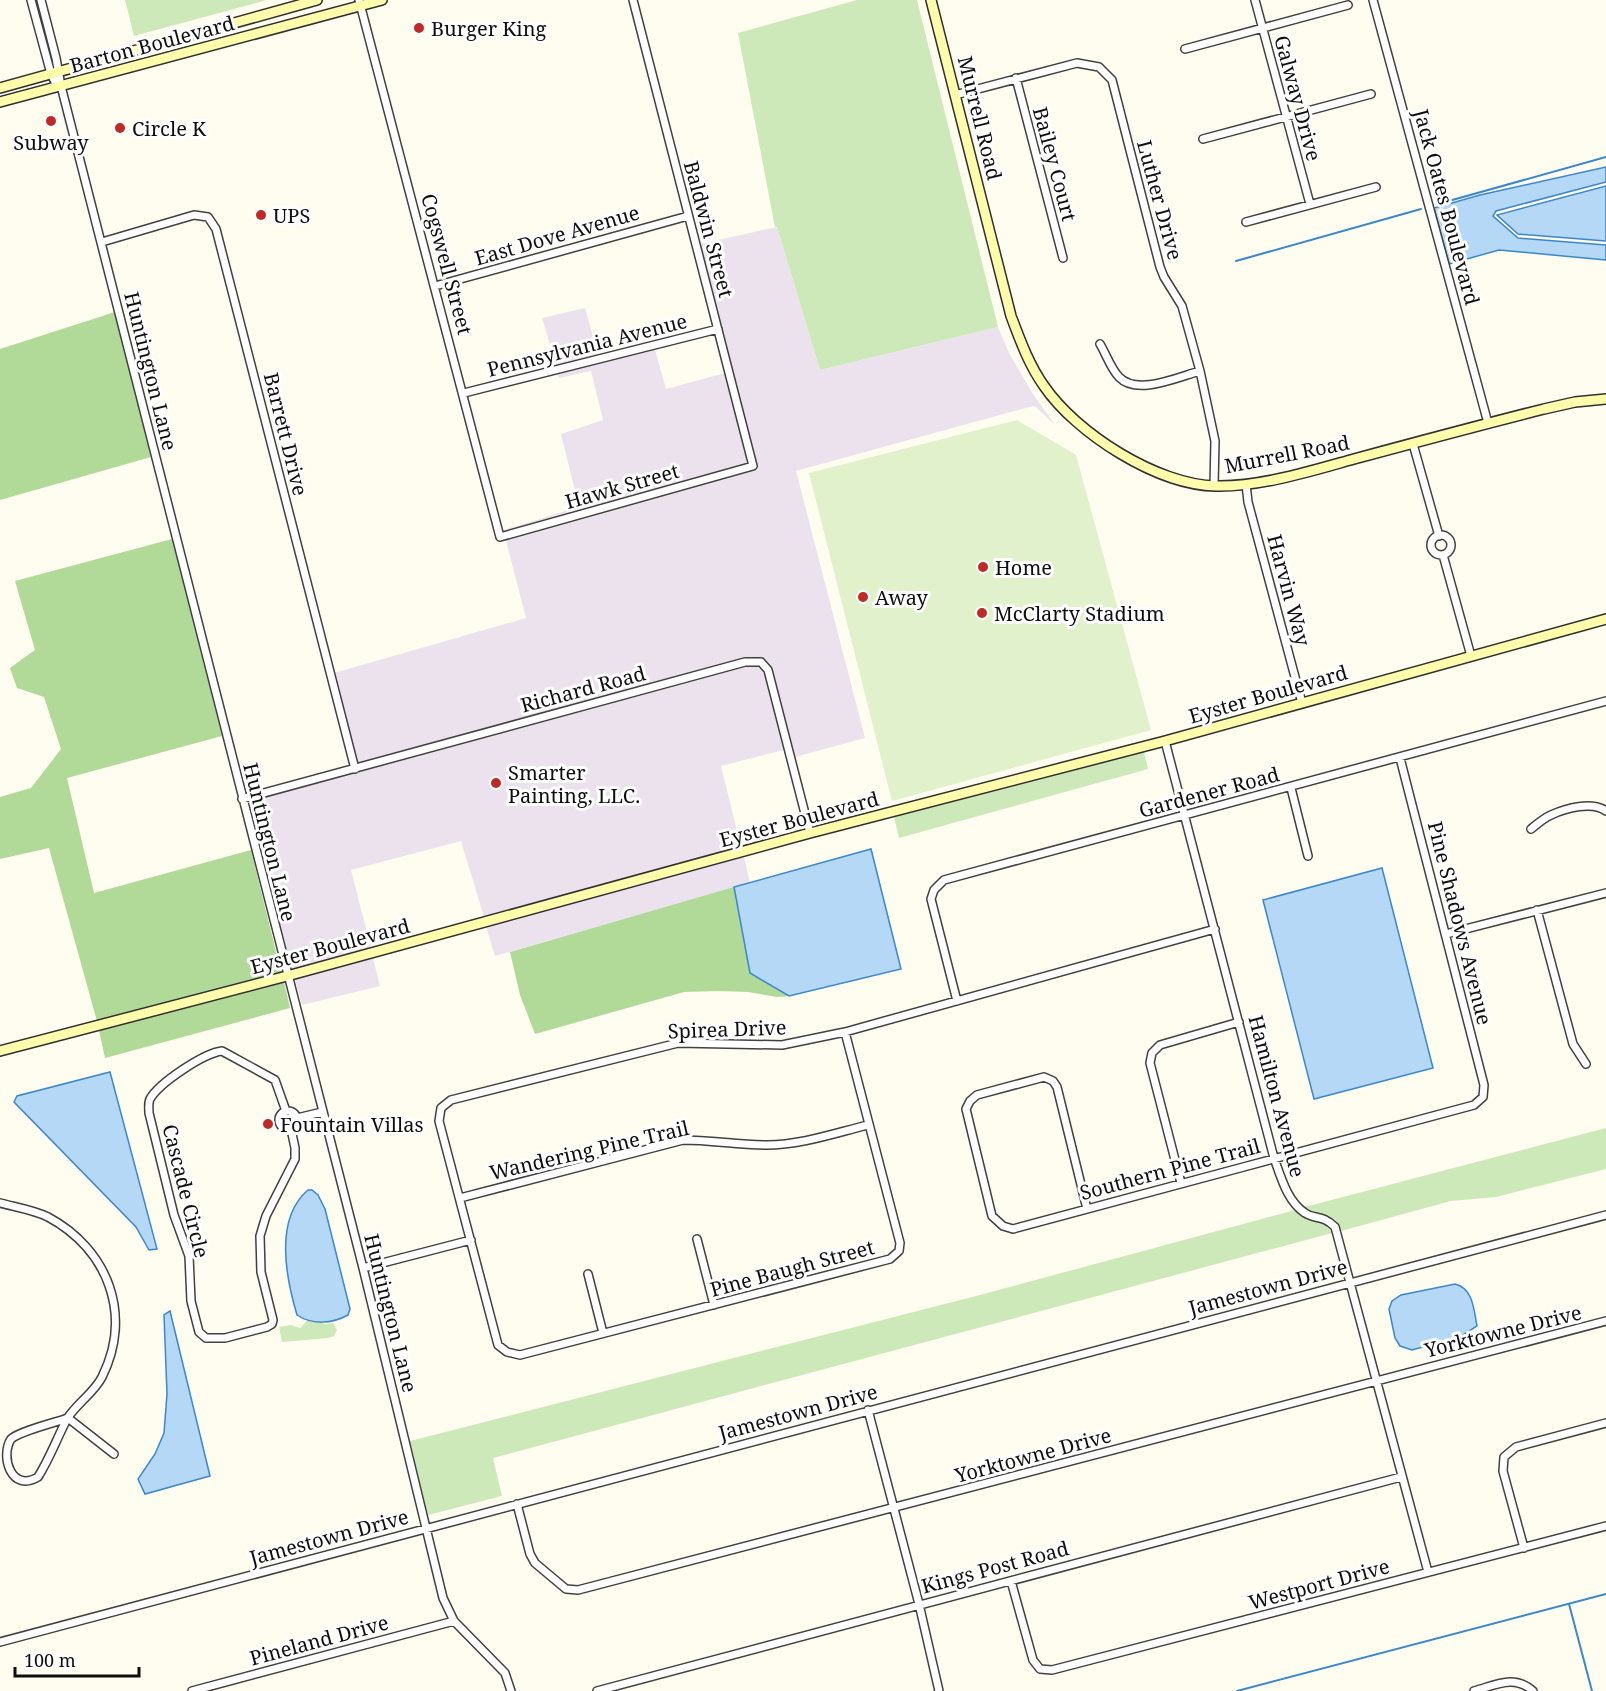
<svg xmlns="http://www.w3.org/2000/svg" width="1606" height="1691" font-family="'Noto Serif',serif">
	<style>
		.industrial { fill: #ece2ed }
		.green { fill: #cee9b9 }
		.forest { fill: #b1da98 }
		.pitch { fill: #e0f1cb }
		.water { fill: #b4d8f6; stroke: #3b87cd; stroke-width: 1.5 }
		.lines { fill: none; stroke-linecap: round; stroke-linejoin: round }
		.stream { stroke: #3b87cd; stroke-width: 2 }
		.street-casing { stroke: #414141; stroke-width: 10 }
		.secondary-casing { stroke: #303030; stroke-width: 12 }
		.street { stroke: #fff; stroke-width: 7 }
		.secondary { stroke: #fffcab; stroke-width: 9 }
		.poi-dot { fill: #be2a26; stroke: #fff; stroke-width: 2 }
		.labels { text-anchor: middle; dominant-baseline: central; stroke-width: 6; stroke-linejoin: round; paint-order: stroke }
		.poi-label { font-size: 20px; fill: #0e0e0e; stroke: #fff; text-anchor: start }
		.street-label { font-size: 20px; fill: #0e0e0e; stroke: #fff }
	</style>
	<rect width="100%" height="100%" fill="#fffdef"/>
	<path class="industrial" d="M777,227l43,143 178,-43 11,26 24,41 22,31 -19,-18 -3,-1 -237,65 69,267 -70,19 -24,-90 -10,-10 -17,1 -387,105 -23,-90 192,-55 -20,-77 252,-71 -58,-226z
		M585,308l13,46 -42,11 -14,-47z
		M655,350l11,39 59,-16 23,89 -245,69v-1l76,-23 -18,-73 42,-14 -12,-49 -32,7 -1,-4z
		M746,667h13l5,5 20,78 -63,16 20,81 -257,70 -23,-76 -110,29 20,78 -79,21 -45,-167z
		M744,857l6,26 -255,73 -9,-29z
		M373,958l7,28 -78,19 -7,-26z"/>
	<path class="green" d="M125,0h142l-133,36z
		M857,0h60l81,327 -178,43 -43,-143h-2l-37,-194z
		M1144,752l4,17 -249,69 -5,-21z
		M1606,1128v41l-110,28 -45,4 -110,30c-6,-23 -24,-13 -36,-24z
		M1295,1210l11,10 18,3 8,10 -839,225 9,38 -74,19 -18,-74 570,-146z
		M320,1320l4,4 9,-1 4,7 -3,6 -6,2 -46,4 -3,-15 12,-2 9,3 7,-7z"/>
	<path class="forest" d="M115,312l36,145 -151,43v-151z
		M172,539l50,197 -155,42 27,115 157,-43 30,122 -184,49 -48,-173 -49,11v-62l31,-9 30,-39 -17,-52 -27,-9 -7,-20 25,-18 -20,-69z
		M734,887l16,86 39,23 -12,1 -29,-5 -30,-1 -34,1 -149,42 -15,-39 -10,-43z
		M284,982l6,26 -185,50 -6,-28z"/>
	<path class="pitch" d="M1017,420l59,35 75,275 -259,71 -83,-328z"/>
	<path class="water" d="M1606,167v15l-110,29 -3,5 25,22 88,7v15l-107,-10 -50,14 -15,-56 46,-13z
		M1606,186v55l-88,-7 -21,-19z
		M871,849l30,120 -112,27 -39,-23 -16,-86z
		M1382,868l51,200 -119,31 -51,-199z
		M110,1072l47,177 -8,1 -13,-23 -122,-125 3,-6z
		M308,1190h4l6,5 7,14 25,100 -2,6c-16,9 -36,10 -51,0 -11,-37 -23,-96 11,-125z
		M1455,1284c18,4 19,26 22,42l-17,11 -48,13 -12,-4 -5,-8 -6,-29 3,-8 9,-6z
		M170,1311l40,165 -65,18 -7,-15 17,-25 9,-21 3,-39 -3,-79z"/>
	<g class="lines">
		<path class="stream" d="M1438,204l168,-47
			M1236,261l185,-52
			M1569,1604l23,87
			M1237,1691l369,-97"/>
		<defs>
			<path id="street" d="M31,0l20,74 4,8 6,4
				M41,0l15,58 5,28 302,1182 80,330 11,23 51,52 6,18
				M359,0l141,537 253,-71 -120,-466
				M1255,0l55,204
				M1373,0l115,423
				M1185,49l163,-44
				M1016,78l47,180
				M955,95l122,-32 22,4 13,13 48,187 4,10 18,29 18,65 15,70 -1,45
				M1203,139l168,-45
				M1246,222l130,-35
				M102,242l92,-27 14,2 8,12 139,540
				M435,286l253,-70
				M1100,344c6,10 11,25 19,33 18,19 59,0 81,-6
				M464,393l254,-64
				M1413,444l26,92
				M1246,484l2,18 54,201
				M1431 545a10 10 0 1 1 20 0a10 10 0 1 1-20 0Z
				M1443,555l28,101
				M1165,741l109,417c7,19 13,43 31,55 10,7 17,1 30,14l93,345
				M1291,788l17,68
				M242,799l503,-137h16l7,8 42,163
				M1531,829c6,-5 13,-11 20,-14 15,-7 41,-14 55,-4
				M1537,910l36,134 13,20
				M1446,934l160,-41
				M957,1001l-26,-102 3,-9 10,-10 662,-179
				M845,1032l55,211 -1,8 -9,8 -370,96 -13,-3 -9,-7 -59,-224 2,-13 10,-8 227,-57 104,2 63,-13 370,-103
				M279 1120a9 9 0 1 1 18 0a9 9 0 1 1-18 0Z
				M286,1111l-11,-31 -53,-29c-18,2 -63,32 -72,48 -2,4 -1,9 -1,14l25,102 15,41 2,45 8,31 7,6h19l42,-11 5,-3 1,-4 -12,-48 -1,-36 6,-20 29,-57v-11l-4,-19
				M297,1118l25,-6
				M1181,1183l-31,-120 2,-10 8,-8 79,-23
				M460,1198l223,-58c28,0 56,5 84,5 34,0 68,-12 101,-20
				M0,1203c15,4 34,7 48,14 60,32 85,98 54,160 -8,16 -26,27 -35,42 -10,19 -17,39 -29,58 -27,16 -38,-21 -27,-38 9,-8 43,-16 57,-21
				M1087,1209l-30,-122 -4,-6 -9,-4 -67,18 -7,6 -4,8 26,107 11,10 10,3c154,-41 307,-83 461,-124l9,-8 1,-12 -84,-327
				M697,1239l17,66
				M363,1268l108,-28
				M588,1274l15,59
				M868,1410l51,194 20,87
				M68,1418l46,36
				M517,1504l13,50 5,9 31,26 12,1 1028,-269
				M1524,1548l-21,-77 1,-14 12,-10 90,-24
				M1011,1581l22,79 7,9 12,1 554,-144
				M0,1642l1606,-427
				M192,1691l262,-70
				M597,1691l804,-214
				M1474,1691c22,-6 40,-17 59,0"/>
			<path id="secondary" d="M931,0l80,316c9,24 18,49 33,70 32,47 113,99 172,100 44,1 95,-15 138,-27 63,-17 126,-34 190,-50l31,-7 31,-3
				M0,88l317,-88
				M0,102l382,-102
				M0,1051l287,-75 523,-143 355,-92 441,-122"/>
		</defs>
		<use href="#street" class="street-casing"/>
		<use href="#secondary" class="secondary-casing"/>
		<use href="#street" class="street"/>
		<use href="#secondary" class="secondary"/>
	</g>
	<g class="poi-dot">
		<circle cx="419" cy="28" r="6"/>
		<circle cx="51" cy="121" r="6"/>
		<circle cx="120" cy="128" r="6"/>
		<circle cx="261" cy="215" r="6"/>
		<circle cx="983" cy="567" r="6"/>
		<circle cx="863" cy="597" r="6"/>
		<circle cx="982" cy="613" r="6"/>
		<circle cx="496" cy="783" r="6"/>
		<circle cx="268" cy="1124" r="6"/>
	</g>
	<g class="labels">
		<g class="poi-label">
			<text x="431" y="28">Burger King</text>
			<text x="132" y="128">Circle K</text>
			<text x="51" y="142" text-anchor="middle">Subway</text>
			<text x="273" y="215">UPS</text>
			<text x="995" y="567">Home</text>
			<text x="875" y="597">Away</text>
			<text x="994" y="613">McClarty Stadium</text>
			<text x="508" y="772">Smarter<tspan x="508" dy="23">Painting, LLC.</tspan></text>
			<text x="280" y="1124">Fountain Villas</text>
		</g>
		<g class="street-label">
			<text transform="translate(152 44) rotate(-15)">Barton Boulevard</text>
			<text transform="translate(1298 98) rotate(75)">Galway Drive</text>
			<text transform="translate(980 118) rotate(76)">Murrell Road</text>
			<text transform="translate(1055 164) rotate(75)">Bailey Court</text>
			<text transform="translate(1160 200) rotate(75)">Luther Drive</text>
			<text transform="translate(1447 207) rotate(75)">Jack Oates Boulevard</text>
			<text transform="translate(709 229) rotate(75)">Baldwin Street</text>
			<text transform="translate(557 235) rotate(-16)">East Dove Avenue</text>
			<text transform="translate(447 264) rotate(75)">Cogswell Street</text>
			<text transform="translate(587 345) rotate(-14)">Pennsylvania Avenue</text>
			<text transform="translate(151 371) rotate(76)">Huntington Lane</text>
			<text transform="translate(286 434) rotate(76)">Barrett Drive</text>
			<text transform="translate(1287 454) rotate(-11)">Murrell Road</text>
			<text transform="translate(622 486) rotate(-16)">Hawk Street</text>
			<text transform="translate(1289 590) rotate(75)">Harvin Way</text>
			<text transform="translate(583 689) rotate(-15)">Richard Road</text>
			<text transform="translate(1268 694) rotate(-16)">Eyster Boulevard</text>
			<text transform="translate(1209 792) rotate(-15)">Gardener Road</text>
			<text transform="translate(799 819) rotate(-15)">Eyster Boulevard</text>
			<text transform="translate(270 842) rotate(76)">Huntington Lane</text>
			<text transform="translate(1460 923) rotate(76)">Pine Shadows Avenue</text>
			<text transform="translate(330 946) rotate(-15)">Eyster Boulevard</text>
			<text transform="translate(727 1029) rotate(-2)">Spirea Drive</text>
			<text transform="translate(1277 1096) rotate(75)">Hamilton Avenue</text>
			<text transform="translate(589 1150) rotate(-13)">Wandering Pine Trail</text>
			<text transform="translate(1170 1169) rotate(-15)">Southern Pine Trail</text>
			<text transform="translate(186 1191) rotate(76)">Cascade Circle</text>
			<text transform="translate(792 1268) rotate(-15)">Pine Baugh Street</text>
			<text transform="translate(1268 1287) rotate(-15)">Jamestown Drive</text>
			<text transform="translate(391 1313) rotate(76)">Huntington Lane</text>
			<text transform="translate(1503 1331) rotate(-14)">Yorktowne Drive</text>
			<text transform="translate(798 1412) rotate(-15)">Jamestown Drive</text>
			<text transform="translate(1033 1455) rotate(-15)">Yorktowne Drive</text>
			<text transform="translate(329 1537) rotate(-15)">Jamestown Drive</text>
			<text transform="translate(995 1567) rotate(-15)">Kings Post Road</text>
			<text transform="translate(1319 1584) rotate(-15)">Westport Drive</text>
			<text transform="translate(319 1640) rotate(-15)">Pineland Drive</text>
		</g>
	</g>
	<path d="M15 1667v9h124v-9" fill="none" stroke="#0e0e0e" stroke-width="3"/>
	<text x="24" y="1667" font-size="18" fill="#0e0e0e" stroke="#ffffff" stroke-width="4.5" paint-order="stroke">100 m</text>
</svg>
